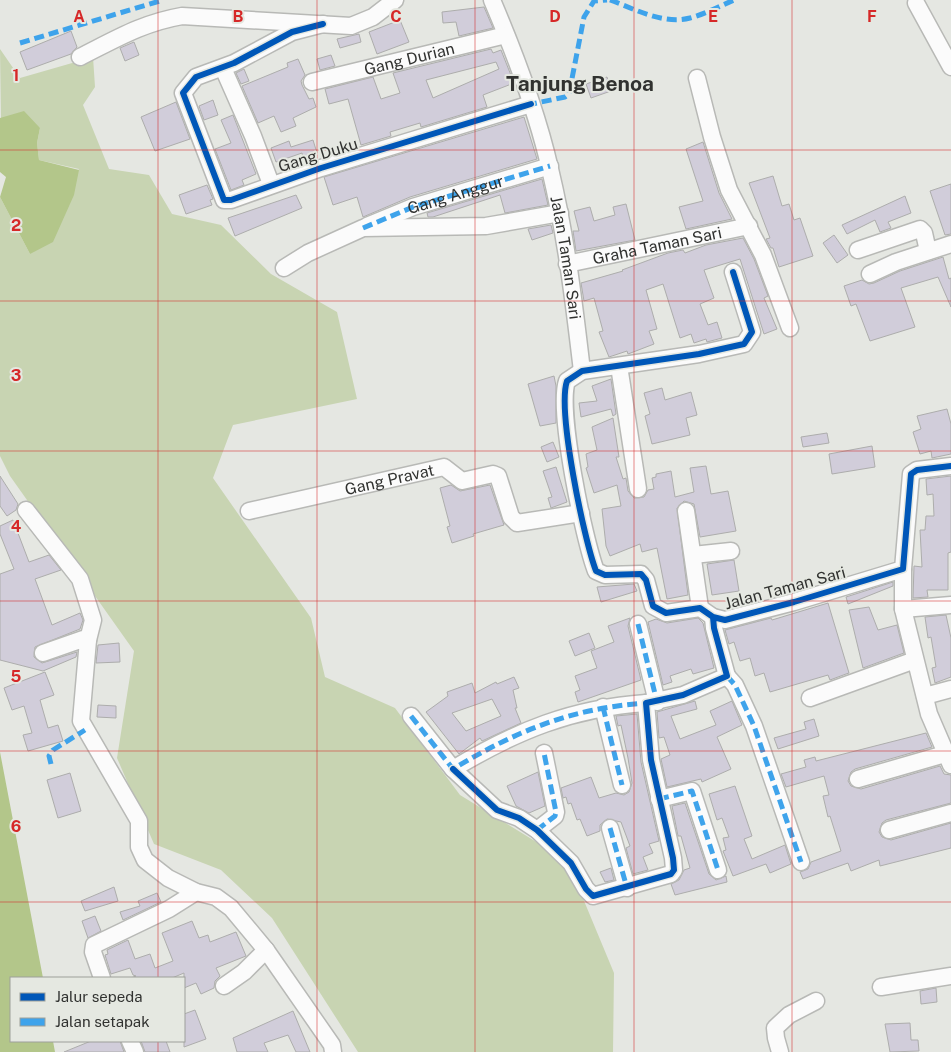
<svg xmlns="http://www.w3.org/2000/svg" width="951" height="1052" viewBox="0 0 951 1052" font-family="'Public Sans',sans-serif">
  <rect width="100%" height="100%" fill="#e5e7e2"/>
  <!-- green -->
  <path fill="#c8d4b2" d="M0,49L20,78L93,57L95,87L83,105L109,169L149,175L172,214L221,225L271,274L337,312L357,399L233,425L213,478L311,618L325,677L395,708L460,795L551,851L577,884L614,973L613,1052H358L272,918L221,870L154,844L117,758L134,651L10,476L0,456V197L30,254L79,169L39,160L37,143L40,128L1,119Z"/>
  <!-- water -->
  <path fill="#b3c68a" d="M24,111L40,128L37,143L39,160L79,170L74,195L53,242L30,254L0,197L6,177L0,172V118Z
    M0,752L43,978H11V1041H53L55,1052H0Z"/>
  <!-- building -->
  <path fill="#d1cdda" stroke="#adadac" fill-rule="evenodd" d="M484,7L493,28L459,36L456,22L443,23L442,12Z
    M400,20L409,42L377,54L369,32Z
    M71,31L77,47L71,54L27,70L20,52Z
    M359,34L361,42L340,48L337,39Z
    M134,42L139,55L125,61L120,48Z
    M491,49L493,53L501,50L514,83L483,95L487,107L421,127L420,123L390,132L391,136L361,145L348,99L329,104L325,89L373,77L381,99L400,93L393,73ZM496,62L499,69L433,98L426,80Z
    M331,55L335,66L320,70L317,59Z
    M298,59L305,75L301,81L302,85L309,99L313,98L316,107L293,118L296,126L281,132L274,116L258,123L242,86L288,67L287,63Z
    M244,69L249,81L241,84L236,73Z
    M607,77L611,91L591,98L586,84Z
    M213,100L218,115L204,120L199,106Z
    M176,102L190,139L155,151L141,117Z
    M233,115L256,174L242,180L244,185L231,190L215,149L231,143L221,120Z
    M524,117L537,159L410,197L363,217L357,197L333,205L324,177Z
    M313,140L317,153L303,158L302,153L276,162L271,148L289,141L291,147Z
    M703,142L719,193L732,219L686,229L679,207L703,201L686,149Z
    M773,176L782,206L789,204L794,220L800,218L813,256L779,267L773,248H771L766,239L770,238L749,183Z
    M542,179L548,205L505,213L500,195L433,217H428L427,213Z
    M951,184V234L945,235L930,191Z
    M207,185L213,199L210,200L212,205L186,214L179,195Z
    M296,195L302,208L235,236L228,218Z
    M905,196L911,213L888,222L891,228L880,232L875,220L847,234L842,225Z
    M626,204L635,240L576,251L573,231H579L574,211L590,207L594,221L615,215L613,207Z
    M551,225L553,233L532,240L528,229Z
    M834,235L848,255L837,263L823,243Z
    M743,238L754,259L768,296L764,298L777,329L764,334L740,259L704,270L714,298L700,304L708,325L717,322L722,338L707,342L706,339L694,343L691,334L680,338L663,284L646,290L657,329L649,331L654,344L628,354L627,351L609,357L599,332L603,331L594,298L584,301L581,283L623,271L622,270L668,253L683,250L685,253L706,245Z
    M943,257L949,279L951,278V307L938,277L901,288L915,327L870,341L856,304L851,306L844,286L862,280L869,284L874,283L900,271Z
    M554,376L556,386V423L540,426L528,384Z
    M611,379L616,414L613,416L611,409L581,417L579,403L597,401L592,386Z
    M662,388L665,400L691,392L697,415L686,418L690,435L652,444L645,416L650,414L644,393Z
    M947,409L951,424V454L932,458L931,451L920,454L913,432L921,429L917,416Z
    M613,418L619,457H616L623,479L626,478L628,491L634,498L644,497L648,490L654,489L652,478L656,477V474L671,471L675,497L694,492L690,468L706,466L711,494L728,491L736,531L700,537L694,504L684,501L677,508L688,595L667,599L657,548L642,552L640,544L610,556L606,546L602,509L621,506L617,485L594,493L586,468L588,467L586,454L597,450L592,427Z
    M827,433L829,443L803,447L801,437Z
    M553,442L559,457L547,462L541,447Z
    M872,446L875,467L832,474L829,454Z
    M556,467L567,502L551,508L548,498L552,497L543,471Z
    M0,476L18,504L16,510L7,516L0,506Z
    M951,476V552L948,553V590H927L928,597L913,598L914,566L922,567L920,530H925L926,516H934L933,494L927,495L926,479Z
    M451,485L460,491L490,485L504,525L473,534L474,536L452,543L447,527L450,526L440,488Z
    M13,520L29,562L49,555L61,570L35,579L52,625L80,613L83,620L80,629L35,647L34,657L42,663L77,652L76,657L43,671L0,660V574L14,569L0,534V526Z
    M734,560L739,591L712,595L707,564Z
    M893,582V586L848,604L846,597Z
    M634,584L637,591L601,602L597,587Z
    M828,603L849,673L846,674L830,680L828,675L770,692L764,673L755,676L750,658L740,661L734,642L729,644L725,630L771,618L772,620Z
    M869,607L878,630L897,625L904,653L863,668L849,610Z
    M946,615L951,638V677L935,683L932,668L936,667L931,637L928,638L925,617Z
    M630,618L628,626L641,680L578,702L575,692L580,690L575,676L597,668L591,651L614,642L608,626Z
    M698,618L703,623L714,668L693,674L691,669L670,676L672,682L663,685L648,622L656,619L667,623Z
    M589,633L595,648L575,656L569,641Z
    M119,643L120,662L96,663L98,645Z
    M45,672L54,695L40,700L48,728L58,725L63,741L28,751L23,735L32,733L24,706L12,710L4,688Z
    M514,677L519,688L513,690L517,708H515L521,723L482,741L480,738L459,754L426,712L448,696L447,692L472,683L475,693L496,682L497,684ZM492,699L501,716L466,731L452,713Z
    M695,701L697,709L671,716L680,739L716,725L710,711L732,701L742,725L717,737L731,769L702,782L701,779L667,787L661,759L670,755L664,737L659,738L657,712Z
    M98,705L116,706V718L97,717Z
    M637,714L641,762L659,841L649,844L653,853L643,857L648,870L633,874L626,848L630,846L621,822L607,819L600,825V831L587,836L580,819L577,820L571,803L568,804L566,797L563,798L561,788L591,777L599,798L616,793L624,795L629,792L632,783L628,758L621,725L618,726L616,716Z
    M814,719L819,736L778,749L774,738L806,729L804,722Z
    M926,733L932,747L855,769L851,772L848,781L851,786L861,789L940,766L944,774L951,775V803L886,820L882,823L879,832L882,837L891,840L951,823V848L880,866L879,860L851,871L848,863L803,879L800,872L808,869L811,862L841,851L830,816L828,817L823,796L829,795L824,776L786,787L781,774L806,767L804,760L815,757L816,761Z
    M538,772L545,806L529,813L516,806L507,786Z
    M70,773L81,811L58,818L47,780Z
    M735,786L752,836L744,839L752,859L785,845L791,864L770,873L766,864L733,876L723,851L726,850L723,838L729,837L722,818L717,820L709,794Z
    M685,803L709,874L716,880L726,876L727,882L675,895L671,884L679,880L684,870L690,868L681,836H678L672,806Z
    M611,868L614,880L605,882L600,872Z
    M114,887L118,901L85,911L81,901Z
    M157,893L161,902L123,920L120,912L140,906L138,901Z
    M95,916L101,931L88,938L82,921Z
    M192,921L199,938L208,935L210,942L236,932L246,956L216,968L220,976L215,981L214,988L201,994L196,983L184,988V973L172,978H131L136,976L133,975L130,968L111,974L105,955L108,954L107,950L128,940L135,959L150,954L155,968L173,961L162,933Z
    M936,988L937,1002L921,1004L920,991Z
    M195,1010L206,1039L184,1047V1014Z
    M293,1011L310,1052H296L288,1035L264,1043L268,1052H237L233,1038Z
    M910,1023L911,1040H918L919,1051L890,1052L885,1024Z
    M91,1041H120L124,1052H64Z
    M141,1041H166L170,1052H145Z"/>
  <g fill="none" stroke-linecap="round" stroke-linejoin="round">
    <defs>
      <g id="minor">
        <path id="s1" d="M492,0C515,54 537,112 550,169C566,235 574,303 582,371"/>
        <path d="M916,3L951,67"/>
        <path d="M323,24L292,32L234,63L196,77L183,93L224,200H231L321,168L531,104"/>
        <path d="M80,57C116,39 142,23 182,16L351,26L373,17L395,0"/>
        <path d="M223,68L253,136L271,184"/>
        <path d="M697,78L712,137L729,190L763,255L790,328"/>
        <path id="s2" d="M312,82L506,35"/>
        <path id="s3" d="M367,226L413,207L550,166"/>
        <path d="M858,250L920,229L924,233L928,251"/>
        <path id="s4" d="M567,264L749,226"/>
        <path d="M284,268L308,253L363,228L486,226L560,213"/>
        <path d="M733,272L752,332L744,344L699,354L582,371L567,381C557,410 584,540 596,571L605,575L641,574L646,580L653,606L666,613L700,608L713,617L725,620L794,602L903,569L911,474L917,470L951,466"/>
        <path d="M870,274L896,262L951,244"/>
        <path d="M619,366L638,489"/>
        <path d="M26,510L80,579L93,620L88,640"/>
        <path id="s5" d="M249,511L444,467L462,481L493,474L498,476L511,517L517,523L581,513"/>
        <path d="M686,511L700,608"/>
        <path d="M693,555L731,551"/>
        <path d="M903,569V609L929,714L951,765"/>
        <path d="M903,609L951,605"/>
        <path d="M638,624L657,702"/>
        <path d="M43,653L83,639L88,640L81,721L139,821V847L145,860L168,878L196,892L216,897L231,908L266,950L332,1045L333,1052"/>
        <path d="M727,676L735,685L754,726L801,862"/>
        <path d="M925,696L951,689"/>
        <path d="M810,698L915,660"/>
        <path d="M603,707L622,785"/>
        <path d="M411,716L453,769C516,731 572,708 646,703"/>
        <path d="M453,769L497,810L519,818L537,830L571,863L586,889L593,896L671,874L674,870L673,858L651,760L646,703L683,695L727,676L714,628L713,617"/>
        <path d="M858,779L945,754"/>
        <path d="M659,799L692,791L718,870"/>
        <path d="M610,828L627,888"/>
        <path d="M537,830L555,816L556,812L544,753"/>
        <path d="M889,830L951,813"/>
        <path d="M102,978L93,952L94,945L169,909L196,892"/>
        <path d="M224,986L244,972L266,950"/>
        <path d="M881,987L951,976"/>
        <path d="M130,1041L135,1052"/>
        <path d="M780,1052L776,1038L775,1028L789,1015L816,1001"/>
      </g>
    </defs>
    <!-- minor casing -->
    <use href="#minor" stroke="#b8b9b6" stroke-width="19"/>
    <!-- minor -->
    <use href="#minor" stroke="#fbfbfb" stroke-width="16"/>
    <!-- quiet -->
    <path stroke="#3ea3eb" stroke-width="5" stroke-dasharray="10 5" stroke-linecap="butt" d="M610,0C635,9 663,25 690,18C705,14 720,6 734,0
      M20,43L163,0
      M527,105L565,97L569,94L584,17L594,1L607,0
      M363,228L413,207L550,166
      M638,624L657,702
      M727,676L735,685L754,726L801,862
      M603,707L622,785
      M411,716L453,769C516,731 572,708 646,703
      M51,764L49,756L53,750L85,730
      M659,799L692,791L718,870
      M610,828L627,888
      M537,830L555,816L556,812L544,753"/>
    <defs>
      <path id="cycleway" d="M323,24L292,32L234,63L196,77L183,93L224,200H231L321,168L531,104
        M733,272L752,332L744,344L699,354L582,371L567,381C557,410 584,540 596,571L605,575L641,574L646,580L653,606L666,613L700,608L713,617L725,620L794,602L903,569L911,474L917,470L951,466
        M453,769L497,810L519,818L537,830L571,863L586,889L593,896L671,874L674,870L673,858L651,760L646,703L683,695L727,676L714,628L713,617"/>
    </defs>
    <!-- cycleway casing -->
    <use href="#cycleway" stroke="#e5e8e1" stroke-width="9"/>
    <!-- cycleway -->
    <use href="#cycleway" stroke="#0057b8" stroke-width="6"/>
  </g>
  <!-- grid -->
  <path fill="none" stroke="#d62828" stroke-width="1" stroke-opacity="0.55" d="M158,0V978M317,0V1052M475,0V1052M634,0V1052M792,0V1052M0,150H951M0,301H951M0,451H951M0,601H951M0,751H951M0,902H951M158,1041V1052"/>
  <g text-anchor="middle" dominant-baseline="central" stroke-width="4" stroke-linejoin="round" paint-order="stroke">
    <!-- street labels -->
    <g font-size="16" fill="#313230" stroke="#e5e8e1">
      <text stroke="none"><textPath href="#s2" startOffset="100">Gang Durian</textPath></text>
      <text transform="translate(318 155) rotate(-17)">Gang Duku</text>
      <text stroke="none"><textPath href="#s3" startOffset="94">Gang Anggur</textPath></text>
      <text stroke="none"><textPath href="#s4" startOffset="92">Graha Taman Sari</textPath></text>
      <text stroke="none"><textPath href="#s1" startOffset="269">Jalan Taman Sari</textPath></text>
      <text stroke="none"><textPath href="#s5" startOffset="144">Gang Pravat</textPath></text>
      <text transform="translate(785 588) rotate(-15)">Jalan Taman Sari</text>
    </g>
    <!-- district labels -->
    <g font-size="21" font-weight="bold" fill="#313230" stroke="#e5e8e1">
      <text x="580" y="83">Tanjung Benoa</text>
    </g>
  </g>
  <g font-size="16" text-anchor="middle" font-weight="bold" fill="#d62828" stroke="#e5e8e1" stroke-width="4" stroke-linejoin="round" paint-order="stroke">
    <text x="79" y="22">A</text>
    <text x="238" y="22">B</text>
    <text x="396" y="22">C</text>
    <text x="555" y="22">D</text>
    <text x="713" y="22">E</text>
    <text x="872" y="22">F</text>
    <text x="16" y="81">1</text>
    <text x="16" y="231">2</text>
    <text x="16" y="381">3</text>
    <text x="16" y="532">4</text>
    <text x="16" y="682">5</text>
    <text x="16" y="832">6</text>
  </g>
  <!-- legend -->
  <rect x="10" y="977" width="175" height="65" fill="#e5e8e1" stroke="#9d9f9a"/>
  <rect x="20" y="993" width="25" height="8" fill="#0057b8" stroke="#9d9f9a"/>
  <text x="55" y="1002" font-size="15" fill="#313230">Jalur sepeda</text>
  <rect x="20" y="1018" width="25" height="8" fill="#3ea3eb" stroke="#9d9f9a"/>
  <text x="55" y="1027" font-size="15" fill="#313230">Jalan setapak</text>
</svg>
